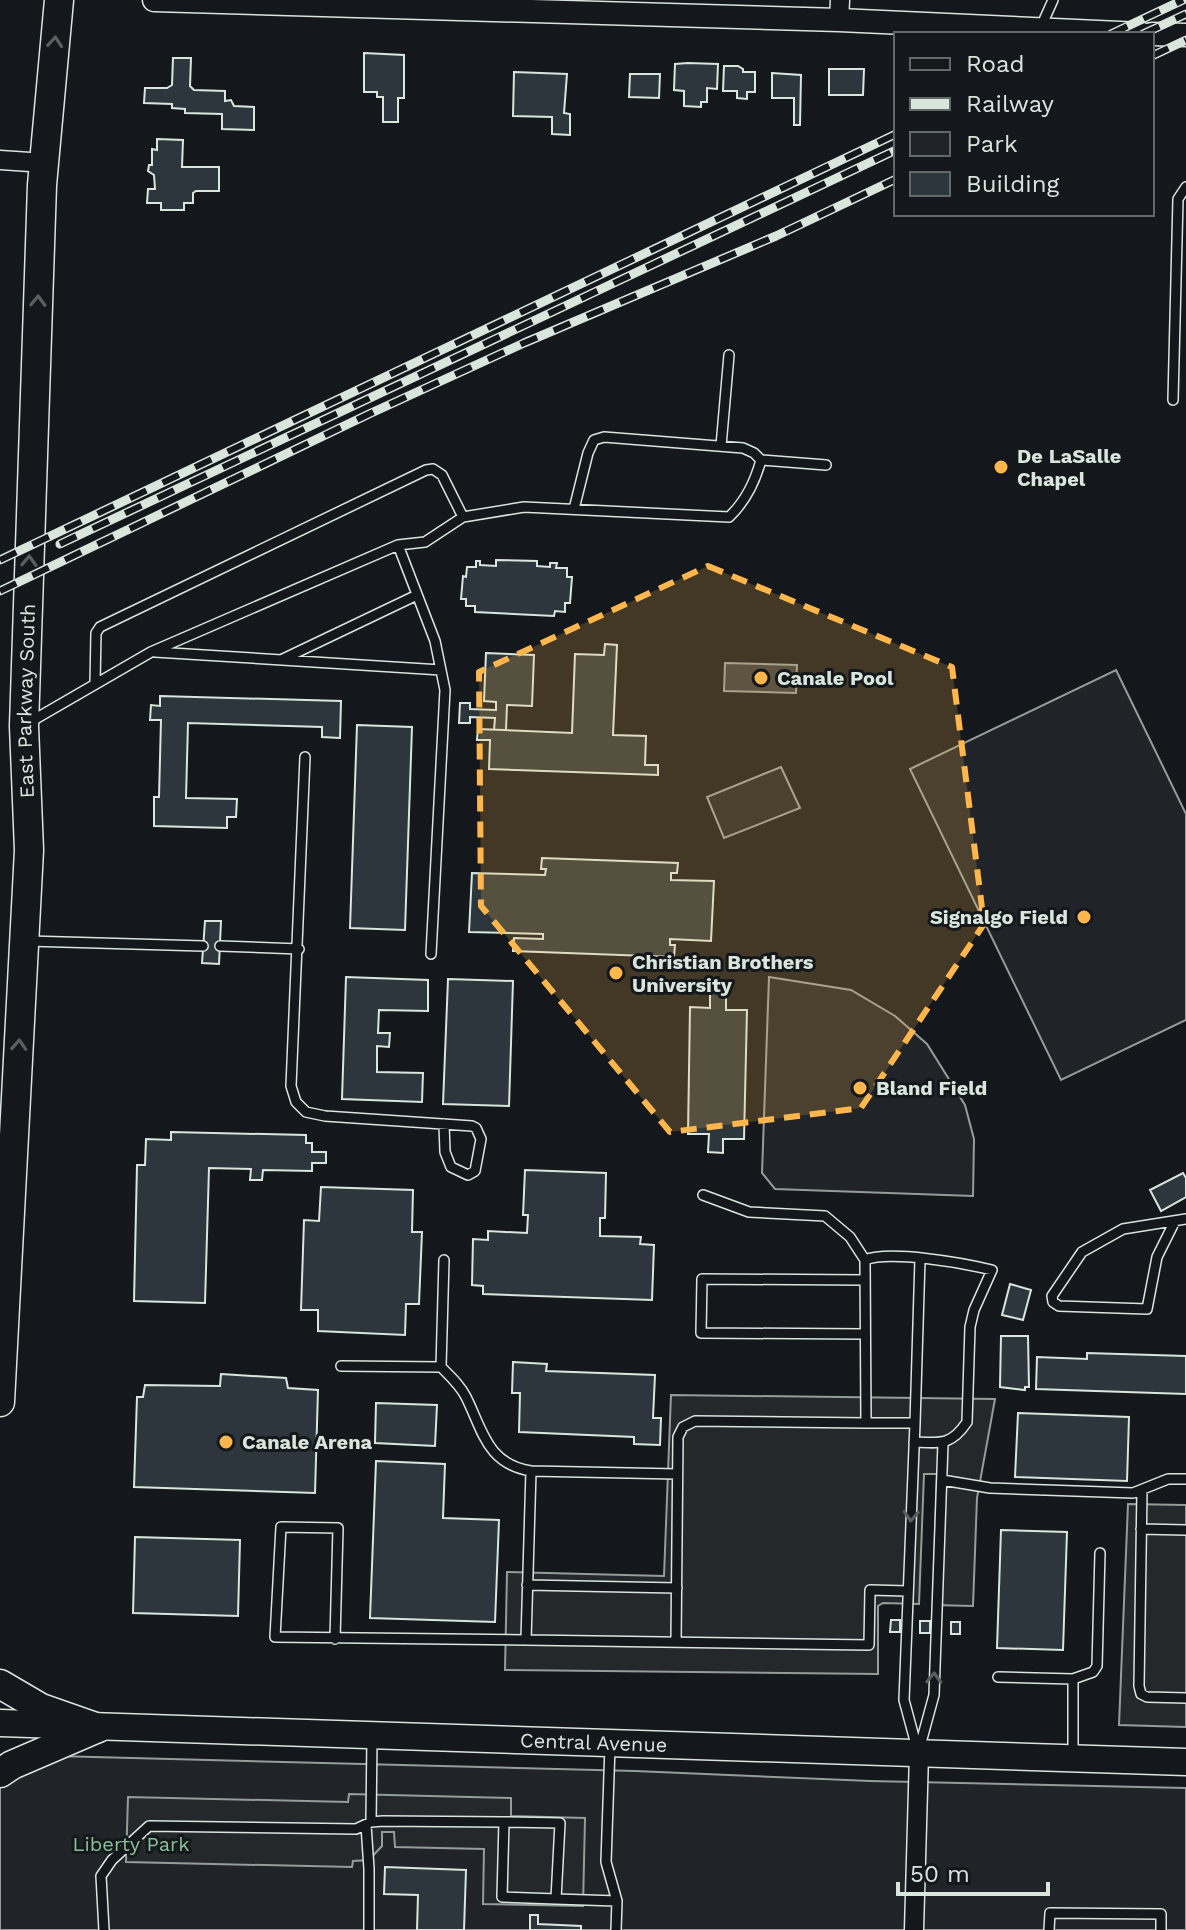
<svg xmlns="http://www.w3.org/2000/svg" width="1186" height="1930" viewBox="0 0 1186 1930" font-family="'Work Sans',sans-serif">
  <rect width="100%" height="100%" fill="#14181c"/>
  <!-- green -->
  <path fill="#202428" stroke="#939e99" stroke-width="2" d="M1116,670L1186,814V1020L1061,1080L910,769Z
    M781,767L800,808L724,838L707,797Z
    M769,977L851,990L895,1016L927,1044L965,1105L974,1139L973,1196L775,1189L762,1173Z
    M56,1756L635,1771L870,1781L1186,1788V1930H0V1782Z"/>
  <!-- parking -->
  <path fill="#24282b" stroke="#939e99" stroke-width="2" d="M671,1395L995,1399L977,1498L973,1606L933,1605L937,1474H924L919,1604L883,1603L878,1606V1674L505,1670L507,1572L664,1576Z
    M1128,1504L1186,1505V1727L1119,1725Z
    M349,1794L511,1798V1816L585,1818L583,1906L483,1904L484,1849L395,1847L394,1832H382V1846L369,1860L353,1861L352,1867L126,1862L128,1797L348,1802Z"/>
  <!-- water -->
  <path fill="#363b3e" stroke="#939e99" stroke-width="2" d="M725,663L797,665L796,693L724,691Z"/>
  <!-- building -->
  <path fill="#2c363c" stroke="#d8e6dc" stroke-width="2" d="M364,53L404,55V98H398V122H383V97H377V92H364Z
    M173,58H191L190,86L194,90L225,91V101L231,100L234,106L254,107V130L222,129V114L185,113V109L172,108V104L144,103L145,88H167L172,85Z
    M688,63L718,64L717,89L707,88V102H701V107L684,106V91L674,90L675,64Z
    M724,66H738L743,69V72H755V92H747V99L737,98V91H723Z
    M829,69H864L863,95H829Z
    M514,72L567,74L564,113L570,114V135L552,134V117L513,116Z
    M772,73L801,75L800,125H794V98H772Z
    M630,74H660L659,98L629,97Z
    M157,139L183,140L182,167H219V191H196L193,193V203H184V210H161V203H147L148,189H155L154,175L148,171L149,165H152V149L157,150Z
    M496,560L537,561V566L550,567V563H557L556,568H567V577H572L570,603H565V612L555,611L554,616L475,612V606H466V599H461L463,576L466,577L467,567H476V561H480V565L496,566Z
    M605,644L617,645L613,735L646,736L645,765H658V775L489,769L490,740H477L478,729L572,733L575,654L604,655Z
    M486,653L534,655L532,706L507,705L506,730H494L495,718L470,717V723H459L460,703H470V709L496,710V702L484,701Z
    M160,696L341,701L340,738L322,737V727L188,723L186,798L237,799L236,817H227V828L154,826V797H159L161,720H150L151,705L160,706Z
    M357,725L412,727L405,930L350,928Z
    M542,858L678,863L677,873H671V880L714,881L711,941L670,939V945H675L674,957L513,951L514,938L543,939V934L469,932L472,873L545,875L546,869H541Z
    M205,921H221L219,964L202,963Z
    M346,977L428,980V1011L379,1010L378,1033H390L389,1047L377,1046V1072L423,1073L422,1102L342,1099Z
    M448,979L513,981L509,1106L443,1104Z
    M710,992H726V1010H747L744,1139H723V1153L708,1152L709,1134H688L690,1007L710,1008Z
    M171,1132L306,1135V1143H312V1152H326V1163H312V1171L263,1170L262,1180H250L251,1169L209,1168L205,1303L134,1301L137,1165H145L146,1139L171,1140Z
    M525,1170L606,1173L605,1218H600V1236L641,1237L640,1244L654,1245L652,1300L483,1294V1286L472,1285L473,1239L488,1240V1231L527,1233L528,1215H523Z
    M1183,1173L1186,1178V1197L1161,1211L1150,1190Z
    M321,1187L413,1190L412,1232H422L419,1304H406L405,1335L318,1331V1310H301L304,1220L319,1221Z
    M1010,1284L1031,1290L1023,1320L1002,1315Z
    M1001,1336H1028L1029,1387H1025V1390L1000,1387Z
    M1087,1353L1186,1356V1394L1036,1389L1037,1357L1087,1359Z
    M513,1362L547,1364L546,1371L655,1375L653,1418H661L660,1445L634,1444V1437L519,1432L520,1393H512Z
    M221,1374L286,1378L288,1388L318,1390L315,1493L134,1487L137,1397H143L145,1385L220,1386Z
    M376,1403L437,1405L435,1446L375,1443Z
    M1018,1413L1129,1417L1127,1481L1015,1477Z
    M376,1461L445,1464L443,1518L499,1520L495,1622L370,1618Z
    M1001,1530L1067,1532L1063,1650L997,1648Z
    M135,1537L240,1540L238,1616L133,1613Z
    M891,1620H900V1632H890Z
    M920,1621H930V1633H920Z
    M951,1622H960V1634H951Z
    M385,1867L466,1870L464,1930H417L418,1895L384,1894Z
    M530,1915H538V1924L581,1926V1930H530Z"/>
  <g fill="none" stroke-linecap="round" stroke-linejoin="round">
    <defs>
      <path id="service" d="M1040,29L1053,0
        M1173,400L1178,199L1186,187
        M721,446L729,355
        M574,509L588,453L594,440L604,437L743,448L754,453L761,460
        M398,545L435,641L445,690L431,954
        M155,652L441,670
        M283,659L417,595
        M95,684L96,633L100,627L426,470L433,469L442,475L463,517
        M30,722L151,652L398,545L425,542L463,517L524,507L729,517C745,502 755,482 761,460L826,465
        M305,757L291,1086L296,1102L306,1112L325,1116L472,1126L476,1128L481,1139L475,1171L468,1175L451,1167L445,1152L444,1124
        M28,941L203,946
        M220,946L299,949
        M703,1195L749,1212L825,1216L850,1237L865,1260L866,1423H915L904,1700L918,1752
        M1175,1221L1157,1257L1147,1309L1059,1306L1053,1302L1052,1296L1082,1252L1123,1229L1186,1219
        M865,1260C890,1250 963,1263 992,1270L974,1310L970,1327L967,1422C951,1446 940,1443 914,1442
        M865,1280L702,1279L701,1333L865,1334
        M341,1366L441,1367C451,1377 460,1385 466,1397C483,1431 487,1464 531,1471L677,1474
        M441,1367L444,1260
        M915,1423L920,1259
        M942,1480L990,1488L1133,1493L1168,1479H1186
        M1142,1490L1139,1686L1141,1694L1147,1697L1186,1698
        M1141,1529L1186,1530
        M527,1585L677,1588
        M335,1639L338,1528L281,1527L275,1637L526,1640L531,1471
        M526,1640L869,1645L870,1590L908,1591
        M676,1642L678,1437L683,1427L695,1421L866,1423
        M998,1677L1073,1679
        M610,1746L606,1862L617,1901
        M919,1750L934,1695L943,1443
        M1073,1755V1679L1093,1672L1097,1666L1100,1553
        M371,1822L372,1738
        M366,1825L369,1869V1930
        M556,1899L617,1901L616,1930
        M104,1930L101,1876L112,1860L149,1826L356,1829L371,1822L383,1821L504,1822L502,1897L556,1899L560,1823L504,1822
        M1049,1930L1050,1913L1161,1914V1930"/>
      <path id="minor" d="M839,20L840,0
        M0,160L45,163
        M914,1930L919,1754"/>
      <path id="tertiary" d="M154,0L839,20L1142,34
        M1152,34L1186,35"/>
      <g id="secondary">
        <path id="s1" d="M0,1723L1186,1762"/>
      </g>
      <g id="primary">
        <path id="s2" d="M0,1402L29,850L24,726L42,185L59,0"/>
        <path d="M0,1684L41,1708L98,1728"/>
        <path d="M0,1773L12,1765L98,1728"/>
      </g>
    </defs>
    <!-- service casing -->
    <use href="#service" stroke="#d8e6dc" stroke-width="12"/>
    <!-- minor casing -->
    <use href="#minor" stroke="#d8e6dc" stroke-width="21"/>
    <!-- tertiary casing -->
    <use href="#tertiary" stroke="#d8e6dc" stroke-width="25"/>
    <!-- secondary casing -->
    <use href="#secondary" stroke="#d8e6dc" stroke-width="29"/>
    <!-- primary casing -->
    <use href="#primary" stroke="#d8e6dc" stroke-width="31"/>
    <!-- service -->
    <use href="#service" stroke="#14181c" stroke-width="9"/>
    <!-- minor -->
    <use href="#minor" stroke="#14181c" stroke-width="18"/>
    <!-- tertiary -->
    <use href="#tertiary" stroke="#14181c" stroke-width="22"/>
    <!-- secondary -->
    <use href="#secondary" stroke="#14181c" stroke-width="26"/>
    <!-- primary -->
    <use href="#primary" stroke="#14181c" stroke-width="28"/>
    <defs>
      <path id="rail" d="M1111,34L1183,0
        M1143,34L1186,14
        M1152,56L1186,40
        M60,544L896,150
        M0,560L896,134
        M0,591L369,414L524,343L776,236L896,179"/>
    </defs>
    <!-- rail casing -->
    <use href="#rail" stroke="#d8e6dc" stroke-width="9"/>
    <!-- rail -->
    <use href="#rail" stroke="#14181c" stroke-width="6" stroke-dasharray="18" stroke-linecap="butt"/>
  </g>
  <!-- one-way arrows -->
  <defs><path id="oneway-chevron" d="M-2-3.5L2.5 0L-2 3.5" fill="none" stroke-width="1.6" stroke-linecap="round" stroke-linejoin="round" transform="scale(2)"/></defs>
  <g stroke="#59605f">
    <use href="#oneway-chevron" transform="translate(55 42) rotate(-85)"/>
    <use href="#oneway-chevron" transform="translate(38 301) rotate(-88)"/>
    <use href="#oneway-chevron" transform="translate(29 561) rotate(-88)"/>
    <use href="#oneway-chevron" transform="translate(19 1045) rotate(-87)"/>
    <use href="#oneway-chevron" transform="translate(911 1516) rotate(93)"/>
    <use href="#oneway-chevron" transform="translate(934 1678) rotate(-88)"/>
  </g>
  <!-- marked area -->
  <path fill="#ffb74d" fill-opacity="0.2" stroke="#ffb74d" stroke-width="6" stroke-dasharray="16 10" stroke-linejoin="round" d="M708,566L952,667L984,924L861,1108L670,1132L481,906L479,672Z"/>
  <!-- markers -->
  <g fill="#ffb74d" stroke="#14181c" stroke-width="3">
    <circle cx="1001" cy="467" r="8"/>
    <circle cx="761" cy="678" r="8"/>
    <circle cx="1084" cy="917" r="8"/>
    <circle cx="616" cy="973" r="8"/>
    <circle cx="860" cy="1088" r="8"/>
    <circle cx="226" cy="1442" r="8"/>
  </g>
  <g text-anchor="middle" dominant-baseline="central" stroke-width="6" stroke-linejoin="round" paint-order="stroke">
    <!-- poi labels -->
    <g font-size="20" font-weight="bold" fill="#d8e6dc" stroke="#14181c" text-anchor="start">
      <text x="1017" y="456">De LaSalle<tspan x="1017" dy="23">Chapel</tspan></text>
      <text x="777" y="678">Canale Pool</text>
      <text x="1068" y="917" text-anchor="end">Signalgo Field</text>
      <text x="632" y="962">Christian Brothers<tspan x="632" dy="23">University</tspan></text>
      <text x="876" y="1088">Bland Field</text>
      <text x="242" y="1442">Canale Arena</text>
    </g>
    <!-- street labels -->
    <g font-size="20" fill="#d8e6dc" stroke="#14181c">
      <text stroke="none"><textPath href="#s2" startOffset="702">East Parkway South</textPath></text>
      <text stroke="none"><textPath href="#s1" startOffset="594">Central Avenue</textPath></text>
    </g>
    <!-- park labels -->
    <g font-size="20" fill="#8ac095" stroke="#14181c">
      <text x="131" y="1844">Liberty Park</text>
    </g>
  </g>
  <!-- legend -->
  <rect x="894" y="32" width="260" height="184" fill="#14181c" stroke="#626a69" stroke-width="2"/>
  <rect x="910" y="58" width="40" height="12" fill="#14181c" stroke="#626a69" stroke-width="2"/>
  <text x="966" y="72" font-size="24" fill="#d8e6dc">Road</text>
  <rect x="910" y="98" width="40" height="12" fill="#d8e6dc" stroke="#626a69" stroke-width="2"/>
  <text x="966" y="112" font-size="24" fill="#d8e6dc">Railway</text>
  <rect x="910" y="132" width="40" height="24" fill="#202428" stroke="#626a69" stroke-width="2"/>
  <text x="966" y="152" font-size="24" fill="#d8e6dc">Park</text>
  <rect x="910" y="172" width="40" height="24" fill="#2c363c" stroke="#626a69" stroke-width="2"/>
  <text x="966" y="192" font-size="24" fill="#d8e6dc">Building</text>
  <!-- scale -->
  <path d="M898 1882v12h150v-12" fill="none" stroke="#d8e6dc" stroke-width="4"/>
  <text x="910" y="1882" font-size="24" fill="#d8e6dc" stroke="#14181c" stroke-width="6" paint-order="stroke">50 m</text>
</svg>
